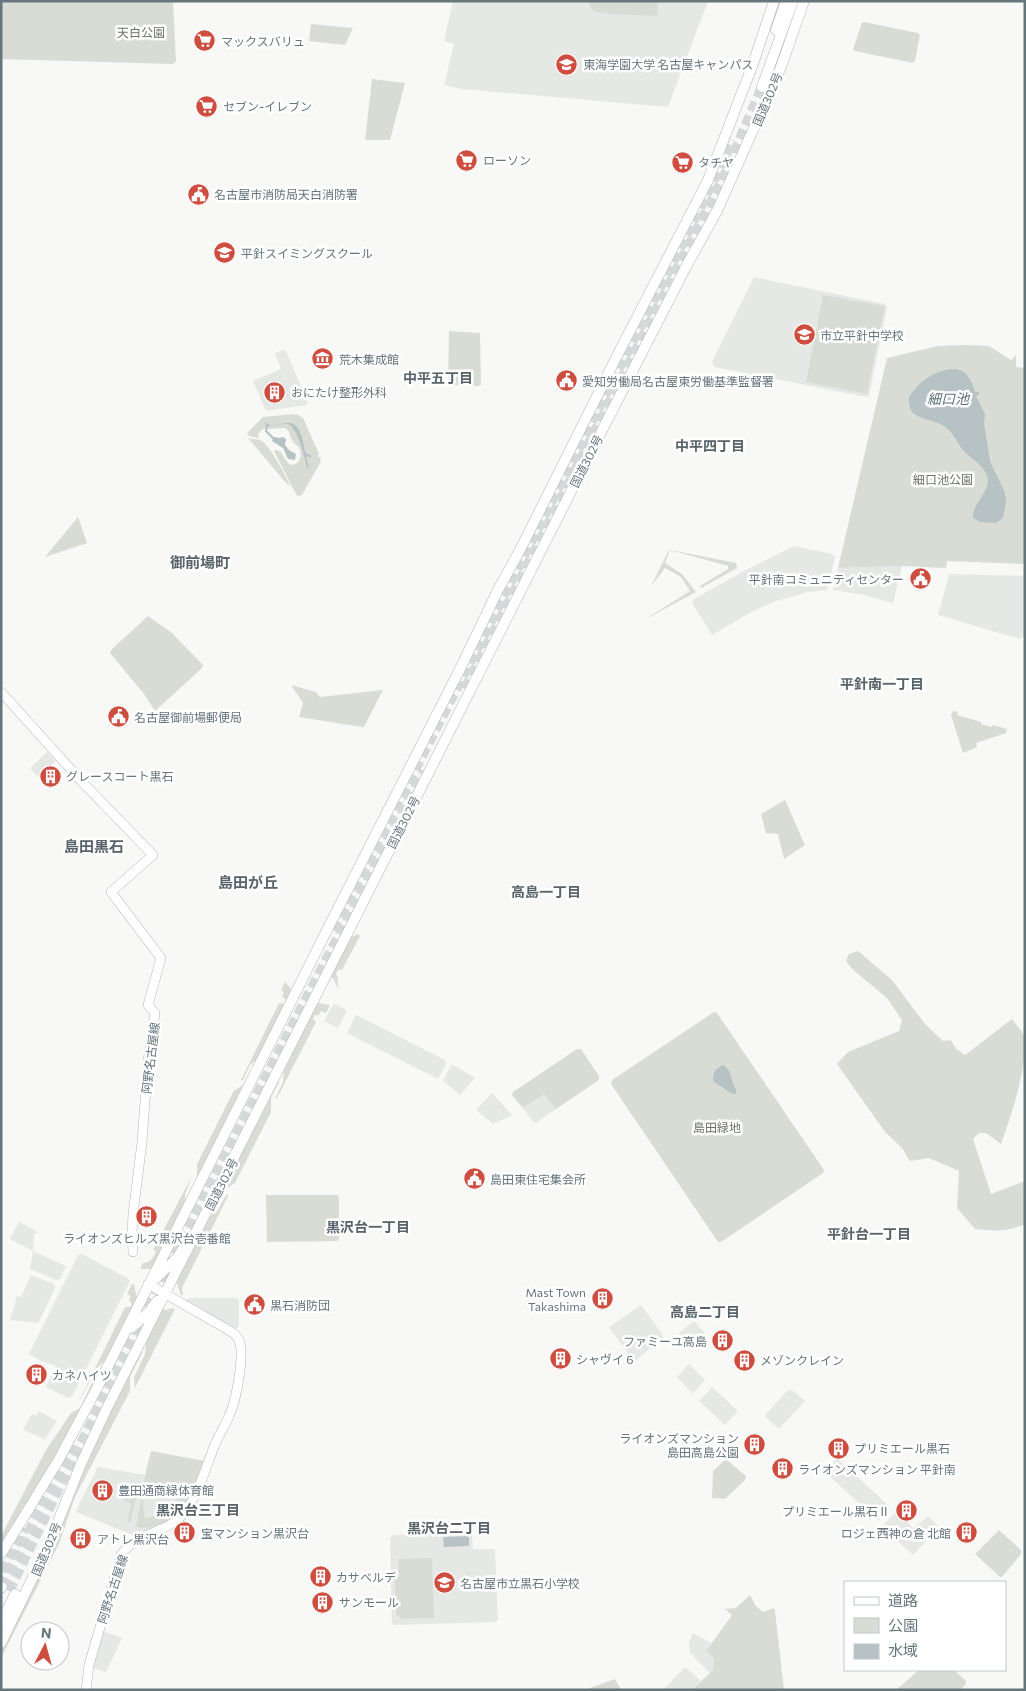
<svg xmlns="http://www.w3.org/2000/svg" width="1026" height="1691" viewBox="0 0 1026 1691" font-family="Commissioner,'Noto Sans JP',sans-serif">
  <rect width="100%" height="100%" fill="#f8f8f6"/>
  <!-- built -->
  <path fill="#e6e8e6" d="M453,1H708L668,107L462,89L444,85L454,44L444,41Z
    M754,277L885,304L887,307L869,396L866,397L714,367L712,362Z
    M283,350L286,351L308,403L306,405L266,411L253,381L281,369L275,353Z
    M794,546L832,554L835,557L827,590L808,592L776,601L755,610L712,635L692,603L694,599L742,572Z
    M902,566L893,603L864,595L833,590L838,568Z
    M951,574L1025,576V635L1020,639L938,615L949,575Z
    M47,752L56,761L38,777L30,768Z
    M335,1004L347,1010L338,1028L324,1021L332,1006Z
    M356,1015L445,1060L446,1064L438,1079L347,1033Z
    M451,1065H454L475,1078L460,1095L443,1081Z
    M492,1093L512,1115L493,1124L476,1110Z
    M545,1093L556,1109L536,1123L533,1122L523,1108Z
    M19,1222L38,1232L34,1235L33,1251L66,1266L60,1279L56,1280L30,1269L33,1251L10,1239Z
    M82,1254L129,1279L130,1281L73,1395L68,1398L46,1387L56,1366L41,1361L29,1354L78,1255Z
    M31,1275L54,1284L55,1288L39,1322L36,1323L10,1320L17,1296L21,1297Z
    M188,1298H236L239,1300V1326L235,1330L185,1302Z
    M247,1298H260V1310H245V1300Z
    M641,1305L663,1335L662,1338L636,1360H633L609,1327Z
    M694,1321L705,1333L691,1346L679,1333Z
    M689,1364L705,1380L693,1394L677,1377Z
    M712,1387L738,1411L725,1425L699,1401Z
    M788,1390H792L805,1401L779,1429L766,1417V1414Z
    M39,1411L57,1421L45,1439L23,1430L32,1414L36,1416Z
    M151,1451L204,1461L175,1517L135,1536L76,1512L80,1502L98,1467L145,1475Z
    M837,1458L890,1507L879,1520L876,1519L825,1472Z
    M896,1512L913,1528L928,1516L939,1527L913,1555L884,1528V1524Z
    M470,1533L472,1535L473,1549H494L495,1551L498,1620L495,1622L395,1625L392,1623L390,1538L393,1535Z
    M103,1631L122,1638L106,1672L94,1668L93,1666Z
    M693,1633L711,1643L706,1651L714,1659L713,1670L710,1673L694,1657V1655L690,1653L689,1642Z
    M685,1667L701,1681L692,1690H663Z"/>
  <!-- green -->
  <path fill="#d9dcd5" d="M1,1H173L176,62L173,64L1,59Z
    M590,1H658L657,16L607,14V13L594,12L590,7Z
    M864,22L918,33L920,35L915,61L913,63L855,51L853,49L862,23Z
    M311,24L353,28L345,45L309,41Z
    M372,79L405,83L390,140H365Z
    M823,295L885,306L867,394L806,382Z
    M449,331L480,333L481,385L477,386L451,385L448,383Z
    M967,345L989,346L1011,360L1016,355V367L1025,368V564L947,561L946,568L902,566L838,568L887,358L938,346Z
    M294,414L298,415L303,418L319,454L318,455V457H321L320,463L302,495L297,496L274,451L276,450L281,452L285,459L290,465C300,465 303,456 299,447C297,445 294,444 293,442C289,436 291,432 285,428L268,429L264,428L258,434L259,438L249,436L247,433L263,417Z
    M248,438C251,439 256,439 260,440C270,444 285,476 291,486L286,483Z
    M78,517L87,543L45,557Z
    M669,550H671L736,563L737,568L701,588L700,586L728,569V566L670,550L665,563L682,574L696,592L644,620L690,591L681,577L665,568L651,586Z
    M148,616L172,633L203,665L202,668L155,711L144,694L110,653L112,649Z
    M291,685L316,692L320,697L383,690L364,727H362L299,717L303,703Z
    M953,711L958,712L957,715L981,722V724L992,727L993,725L1007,729L1006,733L976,743L977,747L963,753L951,715Z
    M785,800L805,845L784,859L778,834L766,833L761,814Z
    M358,934L360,936L342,970H338L336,974L338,977L337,981L339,987L338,988L333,978L331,977L351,937Z
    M858,951L892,980L925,1024L943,1041L951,1040L956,1049L965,1055L1012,1019C1016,1025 1024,1032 1025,1039C1026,1072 1012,1113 1001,1144L986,1133H979L973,1139L991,1194L1025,1181V1224C1008,1232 994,1231 975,1229L957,1208L959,1171L929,1158L910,1161L902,1148L885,1132L837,1064L848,1052L899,1031L902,1020L887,998L852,969L846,961L849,954Z
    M285,982L293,991L260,1057L250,1065L243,1080H241L279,1003L284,1004L286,1000L282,996L284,992L281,990Z
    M318,1003L330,1005L326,1013L321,1011L319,1015H315L313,1019L316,1022L277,1098L275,1099L283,1082L284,1068Z
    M714,1012L717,1013L824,1170L823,1173L721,1242H718L611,1084L612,1080Z
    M577,1049H581L599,1076V1080L556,1109L544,1094L523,1108L512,1095L513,1092Z
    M252,1068L189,1194L197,1177V1164L233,1092L244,1084Z
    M277,1081L279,1082L271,1098V1112L235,1183L226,1189L215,1207Z
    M192,1176L185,1194V1203L152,1269H140L143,1263C151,1262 153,1259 156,1251L153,1250Z
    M228,1194V1196L182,1288L183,1295H181L176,1281L208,1218L218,1210L226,1195Z
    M266,1195H337L339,1197V1239L337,1241L267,1242Z
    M132,1284H134L136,1295L139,1297L108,1358L96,1369L80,1400L79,1401L125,1307H130L132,1304L129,1300L131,1296L127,1294Z
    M173,1308L175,1309L135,1388L134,1377L145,1354L146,1341L162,1309L165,1310Z
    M141,1351L142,1353L130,1377V1391L75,1497L59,1544L1,1658V1650L38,1577L88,1457Z
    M98,1371H100V1373L58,1452L1,1545V1536L46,1450L71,1413L80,1408Z
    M151,1451L204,1461C195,1487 185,1518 156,1526C150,1527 146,1529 140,1528L136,1526L142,1495L145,1519L169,1510L181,1496L148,1490L143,1485Z
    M726,1459L746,1476L745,1480L725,1499L712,1498L713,1471Z
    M121,1490L137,1494L130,1523L127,1522L131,1504L117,1497Z
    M999,1530L1021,1550V1554L1002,1577H1000L975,1554Z
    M432,1558L434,1618L402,1619L396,1614L395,1578L399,1577L398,1559Z
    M750,1595L756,1606L763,1612L774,1608L775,1611L784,1690H692L713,1670L714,1659L706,1651L732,1615L725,1609L736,1608Z
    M919,1670H954L966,1681V1684L960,1690H896Z
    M615,1679L621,1690H585Z"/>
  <!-- water -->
  <path fill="#b6c2c4" d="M950,369C966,368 971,378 975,392H979V394L976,396L985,414L984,424L990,461L1005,493L1006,503L1003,518L996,523L980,522L973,518C972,502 992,492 987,475C983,465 970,458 963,450C956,441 953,432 944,426C934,420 920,420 912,412C909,407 909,402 909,397C919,382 932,372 950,369Z
    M264,422C279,435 298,402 305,452L309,455L313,456L309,457L306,456L309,469L307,467C305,458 297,425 287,424C280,424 273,426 267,426Z
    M275,437L279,438L283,437L286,439L285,445L289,450L296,454L295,460L288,459L283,448L272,441L273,438Z
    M723,1065C733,1070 730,1081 736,1089V1094L731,1093L714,1082C711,1074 716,1068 723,1065Z
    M469,1536V1546L444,1547L443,1537Z"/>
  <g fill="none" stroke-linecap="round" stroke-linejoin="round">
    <!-- stream -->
    <path stroke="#b6c2c4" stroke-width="2" d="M267,425L266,431L273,438"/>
    <!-- highway-tunnel -->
    <path stroke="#d4d8d8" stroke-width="10" stroke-dasharray="10 5" stroke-linecap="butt" d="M465,689L727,170L762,87
      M333,930L483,637L695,218L733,140
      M1,1571L25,1528
      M2,1587L72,1444
      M9,1591C142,1315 283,1043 424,771"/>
    <defs>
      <path id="major" d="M1,692L85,785L153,855L111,892L161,958L148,1005L155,1013L148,1061L142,1142L133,1214L132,1234L133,1252
        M86,1690L89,1665L121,1555C137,1531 167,1534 184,1513C199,1494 205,1469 214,1447C218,1436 225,1426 229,1416C236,1402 245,1355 239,1340C237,1335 230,1331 225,1328L148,1284"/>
      <path id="highway" d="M776,30L786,1
        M762,87L793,1
        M154,1280L177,1258L183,1249
        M131,1328L149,1312L157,1301
        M1,1554L58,1461L97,1388L325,934L461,667L498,590L521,548L618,354L708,180L753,64L774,1
        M1,1588L2,1587
        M1,1623L15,1594
        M1,1643L49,1544L81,1464L106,1410L594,446L688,263L717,211L781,67L804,1"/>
    </defs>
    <!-- major casing -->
    <use href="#major" stroke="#b2b7b9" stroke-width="10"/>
    <!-- highway casing -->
    <use href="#highway" stroke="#b2b6b8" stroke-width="11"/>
    <!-- major -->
    <use href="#major" stroke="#fff" stroke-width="9"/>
    <!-- highway -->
    <use href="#highway" stroke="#fff" stroke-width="10"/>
  </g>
  <!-- icons -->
  <defs>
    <symbol id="supermarket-disc" viewBox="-11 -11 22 22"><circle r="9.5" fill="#cf4d3f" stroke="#fff"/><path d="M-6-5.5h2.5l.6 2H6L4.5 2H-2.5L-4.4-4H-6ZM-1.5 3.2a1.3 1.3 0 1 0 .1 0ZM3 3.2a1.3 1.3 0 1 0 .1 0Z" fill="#fff"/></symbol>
    <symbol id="university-disc" viewBox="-11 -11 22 22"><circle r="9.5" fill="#cf4d3f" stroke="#fff"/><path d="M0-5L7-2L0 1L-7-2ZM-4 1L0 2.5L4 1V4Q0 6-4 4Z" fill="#fff"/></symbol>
    <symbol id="civic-disc" viewBox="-11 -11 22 22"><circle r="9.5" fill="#cf4d3f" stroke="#fff"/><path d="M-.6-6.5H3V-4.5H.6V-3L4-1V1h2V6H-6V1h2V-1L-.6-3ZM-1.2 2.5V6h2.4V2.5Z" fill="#fff"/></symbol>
    <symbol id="school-disc" viewBox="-11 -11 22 22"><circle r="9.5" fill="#cf4d3f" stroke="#fff"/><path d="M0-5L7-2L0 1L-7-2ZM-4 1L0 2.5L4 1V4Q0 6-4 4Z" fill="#fff"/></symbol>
    <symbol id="museum-disc" viewBox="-11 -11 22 22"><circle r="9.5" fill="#cf4d3f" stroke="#fff"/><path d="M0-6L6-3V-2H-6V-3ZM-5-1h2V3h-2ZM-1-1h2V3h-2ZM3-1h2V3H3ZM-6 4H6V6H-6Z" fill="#fff"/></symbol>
    <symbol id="building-disc" viewBox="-11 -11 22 22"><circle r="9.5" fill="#cf4d3f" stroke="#fff"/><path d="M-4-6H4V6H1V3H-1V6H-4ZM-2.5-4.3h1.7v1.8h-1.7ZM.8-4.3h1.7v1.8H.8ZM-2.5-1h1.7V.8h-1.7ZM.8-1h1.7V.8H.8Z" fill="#fff"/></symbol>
  </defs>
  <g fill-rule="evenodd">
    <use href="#supermarket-disc" x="192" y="28" width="25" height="25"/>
    <use href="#university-disc" x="554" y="52" width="25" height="25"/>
    <use href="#supermarket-disc" x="194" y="94" width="25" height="25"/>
    <use href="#supermarket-disc" x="454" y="148" width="25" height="25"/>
    <use href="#supermarket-disc" x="670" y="150" width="25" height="25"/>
    <use href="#civic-disc" x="186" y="182" width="25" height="25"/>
    <use href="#school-disc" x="212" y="240" width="25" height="25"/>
    <use href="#school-disc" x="792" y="322" width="25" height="25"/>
    <use href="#museum-disc" x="310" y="346" width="25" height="25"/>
    <use href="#civic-disc" x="554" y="368" width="25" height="25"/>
    <use href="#building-disc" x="262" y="380" width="25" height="25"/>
    <use href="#civic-disc" x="908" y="566" width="25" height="25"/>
    <use href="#civic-disc" x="106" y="704" width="25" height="25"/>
    <use href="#building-disc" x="38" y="764" width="25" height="25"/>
    <use href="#civic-disc" x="462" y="1166" width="25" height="25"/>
    <use href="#building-disc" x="134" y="1204" width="25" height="25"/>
    <use href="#building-disc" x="590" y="1286" width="25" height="25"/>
    <use href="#civic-disc" x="242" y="1292" width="25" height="25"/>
    <use href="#building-disc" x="710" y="1328" width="25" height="25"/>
    <use href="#building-disc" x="548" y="1346" width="25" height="25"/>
    <use href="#building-disc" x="732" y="1348" width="25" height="25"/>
    <use href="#building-disc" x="24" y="1362" width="25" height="25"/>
    <use href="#building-disc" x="742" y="1432" width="25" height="25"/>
    <use href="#building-disc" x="826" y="1436" width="25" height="25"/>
    <use href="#building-disc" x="770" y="1456" width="25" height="25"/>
    <use href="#building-disc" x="90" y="1478" width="25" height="25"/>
    <use href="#building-disc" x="894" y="1498" width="25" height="25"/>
    <use href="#building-disc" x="172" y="1520" width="25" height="25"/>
    <use href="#building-disc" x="954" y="1520" width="25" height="25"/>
    <use href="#building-disc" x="68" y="1526" width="25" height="25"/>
    <use href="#building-disc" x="308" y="1564" width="25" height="25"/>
    <use href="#school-disc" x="432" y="1570" width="25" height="25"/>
    <use href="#building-disc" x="310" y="1590" width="25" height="25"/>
  </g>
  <g text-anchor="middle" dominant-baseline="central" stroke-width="5" stroke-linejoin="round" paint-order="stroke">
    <!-- park labels -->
    <g font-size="12" fill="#6a7665" stroke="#fff">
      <text x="141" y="32">天白公園</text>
      <text x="943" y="479">細口池公園</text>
      <text x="717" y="1127">島田緑地</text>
    </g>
    <!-- poi labels -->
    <g font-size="12" fill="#66767d" stroke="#fff" text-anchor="start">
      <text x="221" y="41">マックスバリュ</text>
      <text x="583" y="64">東海学園大学 名古屋キャンパス</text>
      <text x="223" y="106">セブン-イレブン</text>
      <text x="483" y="160">ローソン</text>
      <text x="698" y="162">タチヤ</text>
      <text x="214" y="194">名古屋市消防局天白消防署</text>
      <text x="241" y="253">平針スイミングスクール</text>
      <text x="820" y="335">市立平針中学校</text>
      <text x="339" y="359">荒木集成館</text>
      <text x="582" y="381">愛知労働局名古屋東労働基準監督署</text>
      <text x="291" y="392">おにたけ整形外科</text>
      <text x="904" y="579" text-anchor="end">平針南コミュニティセンター</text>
      <text x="134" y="717">名古屋御前場郵便局</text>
      <text x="66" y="776">グレースコート黒石</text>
      <text x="490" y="1179">島田東住宅集会所</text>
      <text x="147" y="1238" text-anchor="middle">ライオンズヒルズ黒沢台壱番館</text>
      <text x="586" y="1292" text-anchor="end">Mast Town<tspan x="586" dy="14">Takashima</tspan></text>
      <text x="270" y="1305">黒石消防団</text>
      <text x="707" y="1341" text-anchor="end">ファミーユ高島</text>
      <text x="576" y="1359">シャヴイ 6</text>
      <text x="760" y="1360">メゾンクレイン</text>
      <text x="52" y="1375">カネハイツ</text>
      <text x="739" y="1438" text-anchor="end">ライオンズマンション<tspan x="739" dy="14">島田高島公園</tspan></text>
      <text x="854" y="1448">プリミエール黒石</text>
      <text x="798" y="1469">ライオンズマンション 平針南</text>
      <text x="118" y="1490">豊田通商緑体育館</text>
      <text x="890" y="1511" text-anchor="end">プリミエール黒石Ⅱ</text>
      <text x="201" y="1533">宝マンション黒沢台</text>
      <text x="951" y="1533" text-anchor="end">ロジェ西神の倉 北館</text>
      <text x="97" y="1539">アトレ黒沢台</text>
      <text x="336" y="1577">カサベルデ</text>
      <text x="460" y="1583">名古屋市立黒石小学校</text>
      <text x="339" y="1602">サンモール</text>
    </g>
    <!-- street labels -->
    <g font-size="12" fill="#66767d" stroke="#fff">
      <text transform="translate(767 99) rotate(-67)">国道302号</text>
      <text transform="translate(586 461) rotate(-63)">国道302号</text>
      <text transform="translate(403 822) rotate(-63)">国道302号</text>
      <text transform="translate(150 1058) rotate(-83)">阿野名古屋線</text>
      <text transform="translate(221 1184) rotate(-63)">国道302号</text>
      <text transform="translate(46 1549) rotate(-67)">国道302号</text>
      <text transform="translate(112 1589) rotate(-72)">阿野名古屋線</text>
    </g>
    <!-- neighbourhood labels -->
    <g font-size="14" font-weight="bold" fill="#586469" stroke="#fff">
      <text x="438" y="377">中平五丁目</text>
      <text x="710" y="445">中平四丁目</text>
      <text x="882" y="683">平針南一丁目</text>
      <text x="546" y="891">高島一丁目</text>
      <text x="368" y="1226">黒沢台一丁目</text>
      <text x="869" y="1233">平針台一丁目</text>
      <text x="705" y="1311">高島二丁目</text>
      <text x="198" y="1509">黒沢台三丁目</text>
      <text x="449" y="1527">黒沢台二丁目</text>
    </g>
    <!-- water labels -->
    <g font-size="14" font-style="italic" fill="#617578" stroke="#fff">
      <text x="948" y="398">細口池</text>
    </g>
    <!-- quarter labels -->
    <g font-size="15" font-weight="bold" fill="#586469" stroke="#fff">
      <text x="200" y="562">御前場町</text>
      <text x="94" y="846">島田黒石</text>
      <text x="248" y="882">島田が丘</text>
    </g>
  </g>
  <!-- border -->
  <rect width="1026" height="1691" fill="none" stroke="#66767d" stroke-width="5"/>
  <!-- legend -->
  <rect x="844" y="1581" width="162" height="90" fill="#ffffff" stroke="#c2c8cb"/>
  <rect x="854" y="1597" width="25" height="8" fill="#ffffff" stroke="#c2c8cb"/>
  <text x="888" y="1606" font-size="15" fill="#66767d">道路</text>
  <rect x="854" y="1618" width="25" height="15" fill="#d9dcd5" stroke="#c2c8cb"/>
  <text x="888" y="1631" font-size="15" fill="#66767d">公園</text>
  <rect x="854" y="1644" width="25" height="15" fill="#b6c2c4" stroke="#c2c8cb"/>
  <text x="888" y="1656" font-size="15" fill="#66767d">水域</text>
  <!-- north arrow -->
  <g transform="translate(45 1646) rotate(6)"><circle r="24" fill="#ffffff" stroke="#c2c8cb"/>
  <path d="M0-4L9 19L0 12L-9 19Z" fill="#cf4d3f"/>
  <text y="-8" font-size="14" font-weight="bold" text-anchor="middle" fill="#66767d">N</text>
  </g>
</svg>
